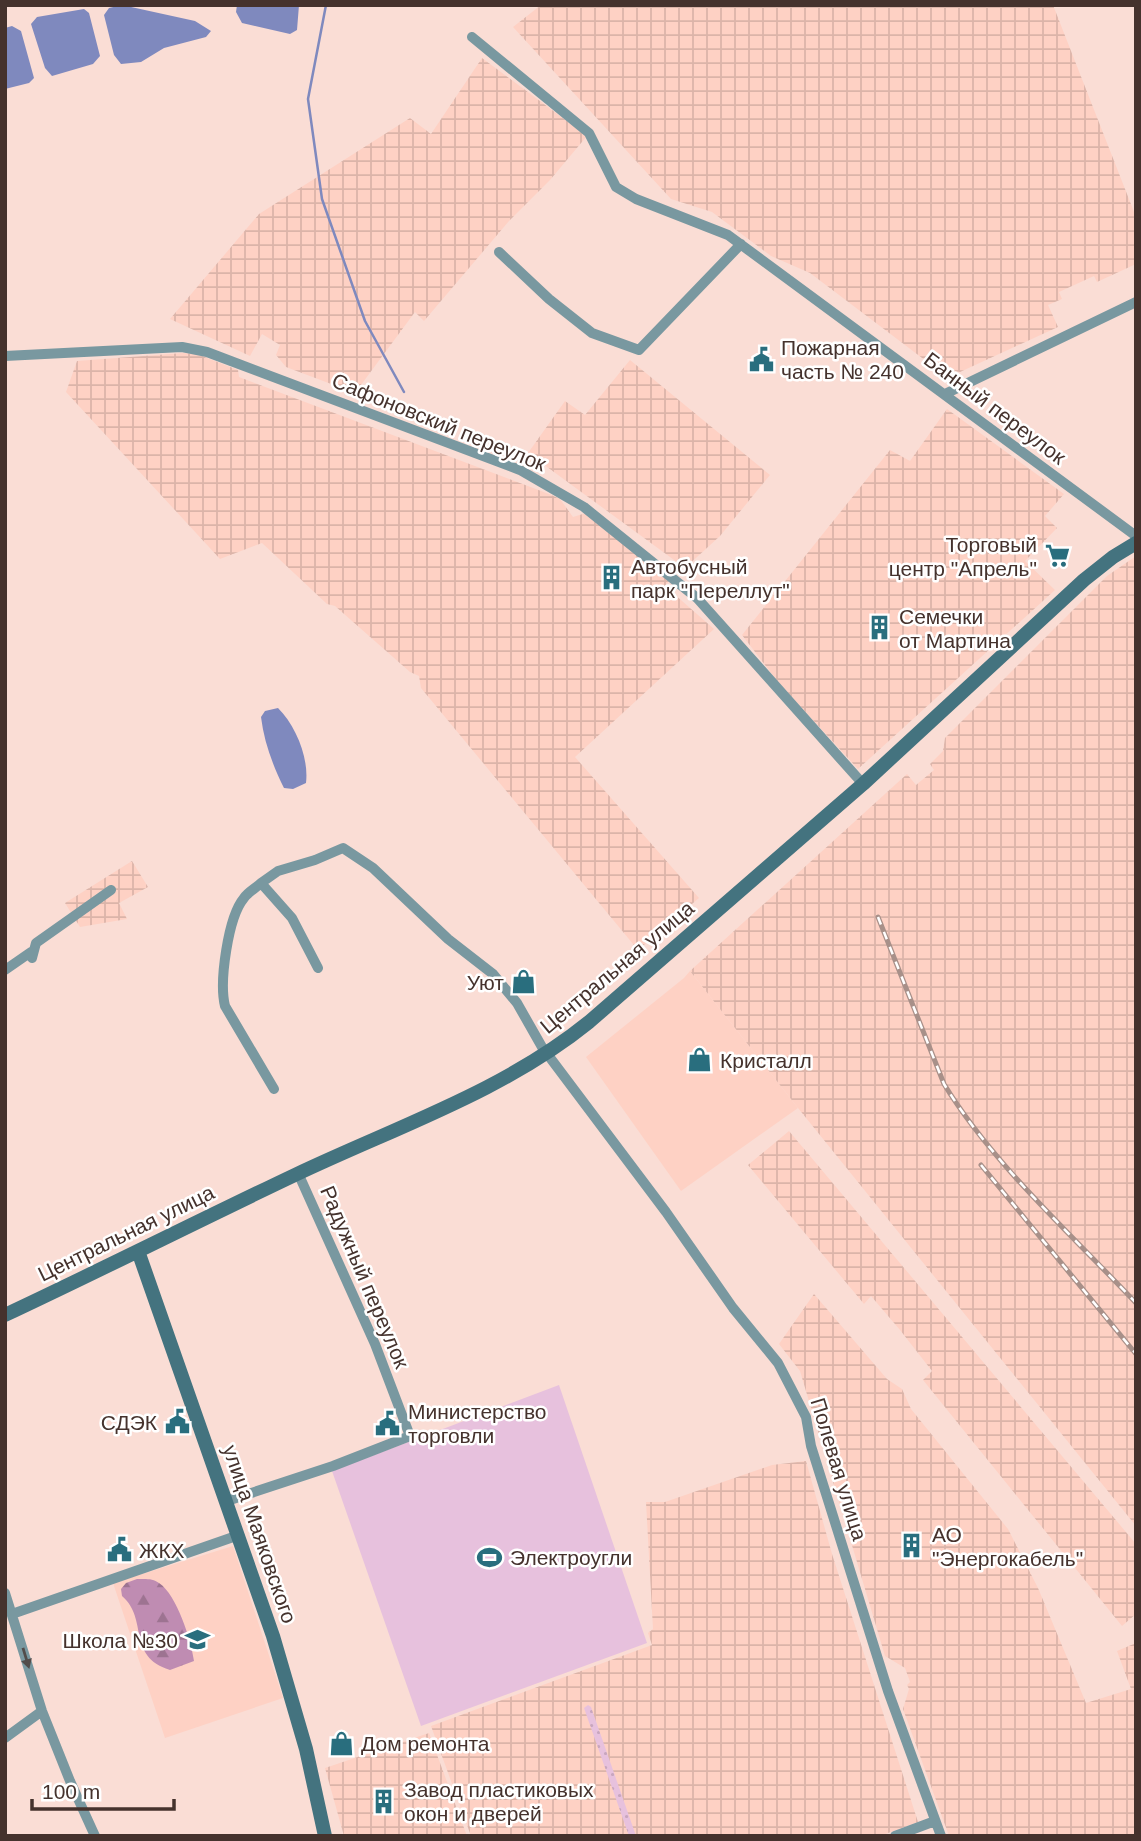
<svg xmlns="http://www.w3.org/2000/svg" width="1141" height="1841" viewBox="0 0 1141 1841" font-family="Helvetica,sans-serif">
  <defs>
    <pattern id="industrial-grid" width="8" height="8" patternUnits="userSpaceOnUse" patternTransform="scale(1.75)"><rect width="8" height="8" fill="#fed1c4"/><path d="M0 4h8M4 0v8" fill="none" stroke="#dbb4a9"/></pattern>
    <pattern id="grass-dots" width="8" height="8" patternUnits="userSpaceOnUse" patternTransform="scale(1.75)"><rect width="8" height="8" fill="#e7c1dd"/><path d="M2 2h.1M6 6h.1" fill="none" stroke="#c8a6be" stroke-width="1.8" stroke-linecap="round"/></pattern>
    <pattern id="forest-firs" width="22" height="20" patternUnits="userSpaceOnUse" patternTransform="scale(1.75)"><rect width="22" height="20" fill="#bf8cb2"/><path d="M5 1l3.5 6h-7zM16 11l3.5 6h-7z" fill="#9d7391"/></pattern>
  </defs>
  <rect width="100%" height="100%" fill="#faddd5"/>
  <!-- built -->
  <path fill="#fed1c4" d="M690,971L798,1108L681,1191L586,1057L684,978Z
    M233,1546L283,1698L165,1738L113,1583Z"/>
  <!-- industrial -->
  <path fill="url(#industrial-grid)" d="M541,5H1053L1136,217V264L1097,282L1094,276L1059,292L1062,299L1048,305L1058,327L960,372L934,367L810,273L771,256L712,212L671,199L513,27Z
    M482,58L587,136L550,180L509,221L424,321L415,312L355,393L286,367L276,355L280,345L262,334L250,356L170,319L259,214L410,118L431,134Z
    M183,353L197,354L238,370L239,377L549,494L560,499L573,517L586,513L669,581L665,586L714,629L575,757L699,898L638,950L421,688L419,676L410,672L335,606L327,604L262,543L220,559L66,392L77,361Z
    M630,360L770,475L720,536L685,568L528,453L565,401L585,415Z
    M947,409L1064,494L1045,516L1057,528L1025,561L1055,590L858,769L778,682L742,635L890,450L910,461Z
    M1136,556V1526L798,1108L690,971L907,774L916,785L934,770L930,764L943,751L945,738L1107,576Z
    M132,861L148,887L119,903L127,919L80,927L65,903Z
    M789,1131L1136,1544V1614L1122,1626L923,1380L932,1371L900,1330L871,1296L864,1304L748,1165Z
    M814,1294L887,1379L902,1389L911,1409L1008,1529L1038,1588L1086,1703L1131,1689L1117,1651L1136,1643V1836H949L903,1709L909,1689L907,1685L910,1682L909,1679L905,1668L885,1656L800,1371L779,1344Z
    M806,1461L832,1554L918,1822L880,1836H471L431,1726L652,1645L648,1633L653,1629L646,1502H665L772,1465Z
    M429,1733L467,1836H344L325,1768Z"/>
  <!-- grass -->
  <path fill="url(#grass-dots)" d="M588,1705L591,1707L636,1836H629L584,1708Z"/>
  <!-- forest -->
  <path fill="url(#forest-firs)" d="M137,1579C145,1579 153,1578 159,1583C177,1595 191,1640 194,1661L170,1670C126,1656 149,1619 122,1596L121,1589L126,1583Z"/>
  <!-- pitch -->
  <path fill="#e7c1dd" d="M559,1385L647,1643L421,1726L332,1471Z"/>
  <!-- water -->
  <path fill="#7f89be" d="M122,5L195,21L211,31L206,37L164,48L141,62L121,64L114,55L104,15L109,8Z
    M237,5H299L297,30L290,34L242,23L236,12Z
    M84,9L89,13L100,56L93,64L52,76L45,68L31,24L37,17Z
    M12,26L21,31L34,78L29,83L5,89V28Z
    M278,708C296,726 309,758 306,783L293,789L284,788C273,766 264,742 261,717L265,711Z"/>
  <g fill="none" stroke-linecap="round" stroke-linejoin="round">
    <!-- stream -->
    <path stroke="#7f89be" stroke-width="2.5" d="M326,5L308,99L322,199L365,321L404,392"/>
    <!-- street -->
    <path stroke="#7998a0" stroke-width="10" d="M472,37L589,133L616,187L636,199L728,235L1136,536
      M499,252L549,299L592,333L639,350L741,244
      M5,356L182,347L207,352L520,470L584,507L697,598L863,784
      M945,394L1136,302
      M261,883C256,888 248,892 244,898C228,917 219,982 225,1006L274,1089
      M318,968L292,918L261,883L278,871L315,860L343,848L373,868L448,939L493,974L517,1003L542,1047L666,1212L733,1308L778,1363L806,1417L811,1446L888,1691L941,1836
      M5,970L31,952L32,958L36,943L111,890
      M227,1501L333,1466L410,1436L375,1344L298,1173
      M5,1593L42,1711L70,1781L95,1836
      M12,1614L239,1535
      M5,1738L42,1711
      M895,1836L935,1821"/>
    <!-- secondary -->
    <path stroke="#44737f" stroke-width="14" d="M138,1251L273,1636L306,1749L325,1836
      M5,1315C103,1269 200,1220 297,1174C396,1127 504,1091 589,1022L863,784L1084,580L1113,557L1136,543"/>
    <defs>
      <path id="rail" d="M878,917L944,1084C992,1163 1072,1235 1136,1303
        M981,1165L1136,1354"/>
    </defs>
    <!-- rail casing -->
    <use href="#rail" stroke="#a89089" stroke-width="5"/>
    <!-- rail -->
    <use href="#rail" stroke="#fff" stroke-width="2.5" stroke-dasharray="8" stroke-linecap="butt"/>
  </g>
  <!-- one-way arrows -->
  <defs><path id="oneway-solid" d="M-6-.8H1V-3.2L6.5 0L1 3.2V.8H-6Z" transform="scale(1.75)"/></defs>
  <use fill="#524c4a" href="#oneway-solid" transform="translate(26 1658) rotate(73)"/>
  <!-- icons -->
  <defs>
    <symbol id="civic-bare" viewBox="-9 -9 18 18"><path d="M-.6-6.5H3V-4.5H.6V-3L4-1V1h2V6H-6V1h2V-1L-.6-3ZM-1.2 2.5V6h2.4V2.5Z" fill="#296e7e" stroke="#fff" stroke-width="2.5" paint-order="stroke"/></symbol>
    <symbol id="supermarket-bare" viewBox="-9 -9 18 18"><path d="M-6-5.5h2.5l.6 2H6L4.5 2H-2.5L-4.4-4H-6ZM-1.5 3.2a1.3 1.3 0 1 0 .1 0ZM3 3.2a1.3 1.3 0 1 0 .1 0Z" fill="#296e7e" stroke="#fff" stroke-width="2.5" paint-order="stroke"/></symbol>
    <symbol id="building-bare" viewBox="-9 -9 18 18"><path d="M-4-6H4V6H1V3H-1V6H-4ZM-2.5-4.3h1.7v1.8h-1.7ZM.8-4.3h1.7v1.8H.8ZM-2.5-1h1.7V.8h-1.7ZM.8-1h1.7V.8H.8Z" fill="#296e7e" stroke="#fff" stroke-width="2.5" paint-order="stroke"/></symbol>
    <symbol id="shop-bare" viewBox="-9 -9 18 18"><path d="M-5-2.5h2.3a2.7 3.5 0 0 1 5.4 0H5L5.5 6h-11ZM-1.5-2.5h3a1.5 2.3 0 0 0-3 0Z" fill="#296e7e" stroke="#fff" stroke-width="2.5" paint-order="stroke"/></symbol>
    <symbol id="stadium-bare" viewBox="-9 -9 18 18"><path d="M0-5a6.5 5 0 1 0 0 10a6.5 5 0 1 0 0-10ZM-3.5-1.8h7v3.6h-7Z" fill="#296e7e" stroke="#fff" stroke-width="2.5" paint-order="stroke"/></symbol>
    <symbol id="school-bare" viewBox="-9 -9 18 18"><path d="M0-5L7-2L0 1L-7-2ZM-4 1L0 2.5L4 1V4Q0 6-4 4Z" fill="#296e7e" stroke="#fff" stroke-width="2.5" paint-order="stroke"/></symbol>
  </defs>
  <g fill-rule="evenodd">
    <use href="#civic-bare" x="744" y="342" width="35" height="35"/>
    <use href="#supermarket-bare" x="1040" y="538" width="35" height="35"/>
    <use href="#building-bare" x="594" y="560" width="35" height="35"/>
    <use href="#building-bare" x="862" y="610" width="35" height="35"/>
    <use href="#shop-bare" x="506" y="964" width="35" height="35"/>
    <use href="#shop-bare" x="682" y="1042" width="35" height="35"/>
    <use href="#civic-bare" x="160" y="1404" width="35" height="35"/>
    <use href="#civic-bare" x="370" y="1406" width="35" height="35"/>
    <use href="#building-bare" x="894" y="1528" width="35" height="35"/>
    <use href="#civic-bare" x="102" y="1532" width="35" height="35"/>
    <use href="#stadium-bare" x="472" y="1540" width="35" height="35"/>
    <use href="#school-bare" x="180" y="1622" width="35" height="35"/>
    <use href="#shop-bare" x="324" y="1726" width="35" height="35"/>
    <use href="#building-bare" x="366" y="1784" width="35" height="35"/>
  </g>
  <g text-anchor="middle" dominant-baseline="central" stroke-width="5" stroke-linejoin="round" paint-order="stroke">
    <!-- poi labels -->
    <g font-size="21" fill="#45322d" stroke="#fff" text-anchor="start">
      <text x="781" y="347">Пожарная<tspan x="781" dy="24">часть № 240</tspan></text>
      <text x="1037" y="544" text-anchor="end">Торговый<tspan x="1037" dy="24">центр "Апрель"</tspan></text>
      <text x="631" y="566">Автобусный<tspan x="631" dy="24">парк "Переллут"</tspan></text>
      <text x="899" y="616">Семечки<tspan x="899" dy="24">от Мартина</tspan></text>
      <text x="504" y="982" text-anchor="end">Уют</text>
      <text x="720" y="1060">Кристалл</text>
      <text x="408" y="1411">Министерство<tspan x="408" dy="24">торговли</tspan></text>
      <text x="157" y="1422" text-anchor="end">СДЭК</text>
      <text x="932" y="1534">АО<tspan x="932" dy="24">"Энергокабель"</tspan></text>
      <text x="139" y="1550">ЖКХ</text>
      <text x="510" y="1557">Электроугли</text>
      <text x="178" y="1640" text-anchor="end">Школа №30</text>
      <text x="361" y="1743">Дом ремонта</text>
      <text x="404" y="1789">Завод пластиковых<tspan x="404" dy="24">окон и дверей</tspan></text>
    </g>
    <!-- street labels -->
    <g font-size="21" fill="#45322d" stroke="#fff">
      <text transform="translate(995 408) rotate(37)">Банный переулок</text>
      <text transform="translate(439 422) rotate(22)">Сафоновский переулок</text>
      <text transform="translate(617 967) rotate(-40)">Центральная улица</text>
      <text transform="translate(126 1233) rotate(-26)">Центральная улица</text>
      <text transform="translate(365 1277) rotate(67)">Радужный переулок</text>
      <text transform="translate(839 1469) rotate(73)">Полевая улица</text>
      <text transform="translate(260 1534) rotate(71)">улица Маяковского</text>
    </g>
  </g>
  <!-- border -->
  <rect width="1141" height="1841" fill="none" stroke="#45322d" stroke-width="14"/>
  <!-- scale -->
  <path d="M32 1799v10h142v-10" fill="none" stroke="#45322d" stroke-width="3.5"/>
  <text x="42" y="1799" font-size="21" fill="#45322d" stroke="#ffffff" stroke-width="5" paint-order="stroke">100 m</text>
</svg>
